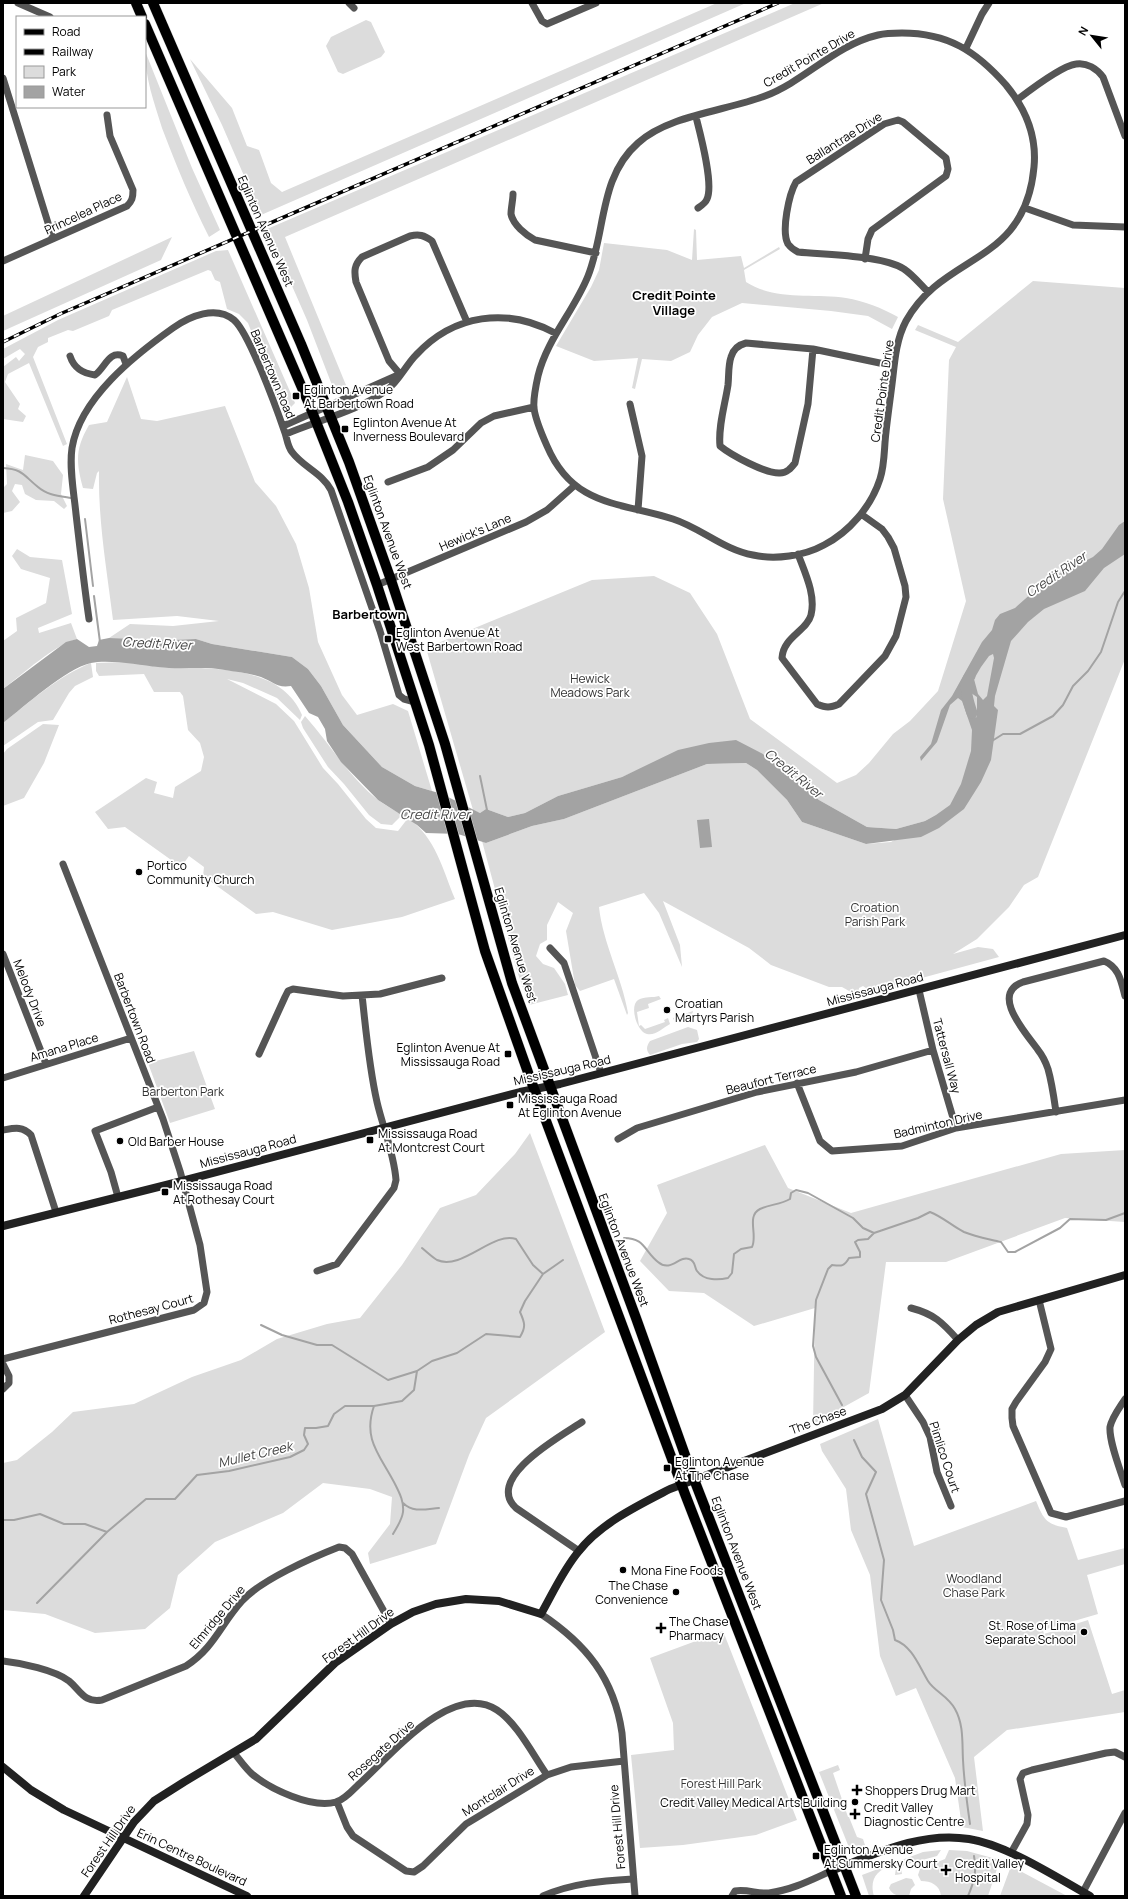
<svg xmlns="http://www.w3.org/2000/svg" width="1128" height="1899" viewBox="0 0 1128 1899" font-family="Manrope,sans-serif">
  <rect width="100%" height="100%" fill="#fff"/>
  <!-- green -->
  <path fill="#dcdcdc" d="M717,3H746L261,215L222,125L190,59L232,108L247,146L259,150L271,183L282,192Z
    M795,3H824L285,237L348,390L340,393H335L307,320L267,229Z
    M366,20L371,22L385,52L381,57L343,74L338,72L326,46L331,37Z
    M145,51L192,168L220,230L209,237C191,201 176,165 162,128C154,102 145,78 145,51Z
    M694,229L696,230L697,260L741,256L744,268L779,247L780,249L744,270L746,282C775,301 813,293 846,298C864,301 882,308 898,317L892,329L868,316L831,311L742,303L712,317L698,335L690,352L671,361L642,359L635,389L632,388L638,358L594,361L556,346L591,287L599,270L604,243L667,250L692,260Z
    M172,237L161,260L3,331V316L5,315Z
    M228,250L295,403L286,412L277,398L248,323L239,314L227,309L220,282L215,280L211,271L208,270L112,310L109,316L73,331L68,330L48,338V342L38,347L33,357L67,444L63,446L29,363L8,374L5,382L20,404L18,409L26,416L23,422L3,419V367L16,357L19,361L25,354L20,349L3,359V349L58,320L216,251Z
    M1033,281L1125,288V659L1038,877L1024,885L1009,907L977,939L953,954L978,947L993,949L999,957L918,979L917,981L909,985L873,993L863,986L859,988L858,996L842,987H829L771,965L749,948L663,901L680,945L682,967L659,913L644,893L599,907C603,944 622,977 628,1013L627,1015L614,979L580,991L575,985L566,931L573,913L558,902L547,925V940L540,944L536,956L543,964L554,968L565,984L568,995L529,1005L517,971L482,841L486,843L532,826L564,819L707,764L746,763L757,770L787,800L802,822L866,844L891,842L936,815L925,821L896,829L867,827L819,800L763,754L640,769L622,777L558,796L525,813L508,817L486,809L480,813L473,810L426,648L592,580L654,576L690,593L717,634L750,719L837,783L856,775L869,763L893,734L910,721L938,691L966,601L943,499L949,360L956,347L915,330L918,325L958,342Z
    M127,377L141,419L157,421L225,406L255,482L276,506L296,544L309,588L318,642L342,695L357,715L393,704L408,711L432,791L415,786L382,767L343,725L321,686L308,669L292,657L212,644L196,639L170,640L109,638L130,624L173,626L219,621L177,616L113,620C107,571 98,521 99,471L97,473L93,489L83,488C76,462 75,449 89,425L107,422Z
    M25,455L53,461L63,475L61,494L67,506L64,509L54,501L36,500L25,494L22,485L15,484L12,491L20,502L12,511L3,513V488L7,484L6,464L23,470Z
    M17,549L30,557L62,560L72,614L38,628L39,633L71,623L77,639C54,645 23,674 3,689V641L17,631L16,618L46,603L50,578L21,569L12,556Z
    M91,663L93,677L75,686L69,693L53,720L38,722L3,746V723C31,701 58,676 91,663Z
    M96,663C110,663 125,661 139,663C146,664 153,667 160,667C207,669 280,663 302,715L300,720L277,698L243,683L227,679L276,704L294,721L323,768L338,784L366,819L376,828L398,831L408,818C436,838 442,868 455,899L402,917L332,930L273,912L256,914L203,876L204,867L189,856L181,867L125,827L108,829L95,812L146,778L157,782L154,793L173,798L175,787L201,771L204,757L200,743L188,730L183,696L180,692H154L144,674L99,676L96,671Z
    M305,716C330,744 349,777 378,800C385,805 394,810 402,815L392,825L381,824L369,815L344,784L328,767L303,728L301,722Z
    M43,724L59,725L44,763L24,798L3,806V754L7,749Z
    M659,996L661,999L648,1004L649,1008L637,1012L639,1026L641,1025L645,1029L665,1022L664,1020L668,1018L670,1024C663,1028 655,1036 647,1034C637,1032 629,1006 638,1000C645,996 653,998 659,996Z
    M693,1011C691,1023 683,1019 675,1023L673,1018Z
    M688,1027L697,1030L699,1039L697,1042L682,1044L650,1055C646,1050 646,1047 650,1041Z
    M194,1051L215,1109L170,1123L148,1063Z
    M530,1133L605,1332L486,1418L469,1455L436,1544L370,1564L368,1553L390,1524L392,1497L370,1489L323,1483L283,1513L215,1542L178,1575L170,1608L145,1629L95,1633L45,1614L3,1610V1463L17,1460L52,1432L73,1412L134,1404L192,1377L241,1360L277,1339L327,1324L360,1318L402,1265L440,1208L476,1195L515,1154Z
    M765,1145L788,1188L851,1213L1061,1154L1125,1150V1222L1065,1218L946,1262H886L869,1393L813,1424L815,1308L754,1326L704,1293L669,1291L640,1261L667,1213L657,1185Z
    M878,1419L914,1546L1036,1501C1044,1520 1046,1524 1067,1528L1078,1560L1125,1548V1564L1087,1575L1098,1614L1043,1630L1044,1634L1088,1620L1112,1694L1125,1690V1712L1007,1730L974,1757L983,1831L962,1827L955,1778L916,1688L896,1696L880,1656L870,1575L851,1530L846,1489L822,1451L820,1444Z
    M723,1631L797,1820L756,1835L683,1845L640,1848L631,1755L674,1750L673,1723L650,1658Z
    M838,1765L840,1770L833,1773L848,1817H849L857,1837L863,1839L865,1845L853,1850H850L819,1772Z
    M941,1850L937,1856L904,1865L901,1869L902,1874L895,1875L896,1868L892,1866C877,1869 869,1880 874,1896H869L862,1875L923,1852Z
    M949,1850L967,1851L1000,1860L988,1896H941C940,1885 931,1881 921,1881L918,1875L920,1869L945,1859Z
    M1011,1866L1067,1896H1000Z
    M906,1878L912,1879L915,1885L911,1889L909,1896C901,1896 893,1897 889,1888L891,1884Z"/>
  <!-- water -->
  <path fill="#a3a3a3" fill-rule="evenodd" d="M1125,521V554L1104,568L1085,591L1044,609L1028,622L1011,641L995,696L994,706L998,710L991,760L981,782L964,809L939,828L921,837L866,844L802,822L787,800L757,770L746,763L707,764L564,819L532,826L486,843L458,834L426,833L417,825L378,800L341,762L327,741L325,729L318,717L309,713L291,686C276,688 274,682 261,677C250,673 236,672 225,670C203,666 180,670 158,667C140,665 108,659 91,663C65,669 25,706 3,723V689L66,642L77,639L89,647L97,646L99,640L109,638L170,640L196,639L212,644L292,657L308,669L321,686L343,725L382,767L415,786L442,794L480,813L486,809L508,817L525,813L558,796L622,777L678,750L709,743L736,740L763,754L819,800L867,827L896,829L925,821L936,815L950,805L961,784L971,751L972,730L962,701L958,698L950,705L937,742L921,761L920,757L931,744L941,710L952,696L982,642L992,630L995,620L1000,614L1015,608L1033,592L1059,574L1093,557L1102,549L1119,525ZM993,654L994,658L987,696L983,700L978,694L974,679L981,667L989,656ZM965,689L977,697V714L976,718L972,704L965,695Z
    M709,819L712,847L700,848L697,820Z"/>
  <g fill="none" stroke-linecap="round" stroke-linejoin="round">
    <!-- stream -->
    <path stroke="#a3a3a3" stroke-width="2" d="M3,468C23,469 24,476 38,487C47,495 59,496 71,498
      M85,519L93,586
      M94,596L100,642
      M992,741L1003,734H1020L1053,716L1063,705L1073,686L1088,671L1101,652L1118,602L1125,591
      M480,776L487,810
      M624,1238C645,1238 644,1251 658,1262C671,1273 679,1255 689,1259C696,1261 694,1267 697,1271C704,1281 719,1280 728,1278L732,1273L734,1254L741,1249L752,1247C758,1235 746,1216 760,1209C770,1204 780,1205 790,1199L791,1193L796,1190L808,1193L853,1218L863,1228L874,1233L918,1218L930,1212C943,1217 952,1226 964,1232C976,1237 989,1239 1001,1242L1008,1252H1015L1060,1228L1070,1219L1106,1220L1125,1213
      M422,1248C427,1252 432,1257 437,1260C462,1271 493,1231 516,1239L533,1265L543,1274
      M261,1325L282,1335L317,1345H332L388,1380L417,1371
      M842,1405L816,1357L813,1346L816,1300L828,1269L832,1265C841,1266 844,1267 849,1258L860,1257V1252L855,1242L858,1240L868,1239L874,1233
      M374,1406C362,1440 381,1456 396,1486C400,1494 404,1502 403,1512C402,1520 397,1527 393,1534
      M854,1440L862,1457L876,1472L866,1494L884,1560L881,1600L893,1630L895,1640C912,1646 919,1666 928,1681C934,1691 948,1696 955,1709C964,1725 962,1743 963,1760C964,1781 967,1803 970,1824
      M403,1503C413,1513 426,1509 439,1508
      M3,1520H14L40,1514L64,1524H85L107,1532L146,1499H175L197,1475L229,1471L290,1457L304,1450L308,1444L304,1435L305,1428H316L328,1426L334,1414L345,1406H374L402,1401L414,1390L417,1371L432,1361L457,1353L486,1334L520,1337C526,1327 525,1323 520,1312L525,1301L543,1274L563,1260
      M37,1603L107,1532
      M968,1896C974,1882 977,1872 974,1856"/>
    <!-- river -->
    <path stroke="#a3a3a3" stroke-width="11" d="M970,676C962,685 969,703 972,713"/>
    <defs>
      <path id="primary" d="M136,3L142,17
        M153,3L301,344L349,462L391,580L445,744L512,983L636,1318L690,1469L856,1896
        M145,24L309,404L348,502L377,585L429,745L485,951L530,1078L685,1494L841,1896"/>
    </defs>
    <!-- primary casing -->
    <use href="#primary" stroke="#dbdbdb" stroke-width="11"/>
    <!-- street -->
    <path stroke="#555" stroke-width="7" d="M18,3L50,17
      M349,3L354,8
      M532,3L542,21L547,24L596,3
      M902,33C948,33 976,51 1006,85C1025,108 1037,136 1034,167C1025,266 944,252 906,321C897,338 895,357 893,376C891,394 888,413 886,432C884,447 885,464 880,479C871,507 849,532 824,545C804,556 775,560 753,555C724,550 701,528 673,519C620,502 573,507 547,446C543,437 535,418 534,408C533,399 536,385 538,376C547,339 574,311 588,276C606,231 599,177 638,143C669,115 726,111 765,96C805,81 835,45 878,35C886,33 894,33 902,33Z
      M966,48L982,14L989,3
      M3,78L53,239
      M1017,100C1030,90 1061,66 1076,64C1087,62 1097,69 1103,77L1125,136
      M696,117C700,133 714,184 707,199C706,202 701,206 698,208
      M513,194C513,200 511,208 511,214C513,225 526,235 535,240L596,253
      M1025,208L1073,225L1125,227
      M865,259L868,239L872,230L946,176L948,169L946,158L903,122L898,120L884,124L796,182C789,194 781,231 788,244C791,248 794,250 798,252C826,255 881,255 904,269C913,275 920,284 928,292
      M3,261L127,206C132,201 133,198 133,190L110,136L107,115
      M813,349L808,404L795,463C791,468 787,473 780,473C766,474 731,455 720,446C718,426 725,405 728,385C729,376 728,366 731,357C733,350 738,345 746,343L813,349L894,366
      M70,356C74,368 82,373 95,375C105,368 109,350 123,356L126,364
      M400,374L389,361L356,282C354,271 354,265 362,257L410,236C419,234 424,235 432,241L467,322
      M630,404L642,456L638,510
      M283,426L398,375
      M286,434C319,420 358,411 387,390C399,381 406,365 416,355C454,314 507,307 555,333
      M388,482L428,467L453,450L481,423L494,416L534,407
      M798,554C805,573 816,595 811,615C807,631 783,637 782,658L817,704C826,708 830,708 839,704L885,656L896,636L906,597L905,586L894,548L888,537L882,529L861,514
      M377,585L526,522L547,510L574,486
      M89,619C84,584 80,549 76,514C74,493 69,469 72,448C80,398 135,355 173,328C190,316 216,305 234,320C249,333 276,407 284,430C287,437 287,446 292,452C303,467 322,473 331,490L380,631L399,695L404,699L415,702
      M550,948L564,963L601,1073
      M3,954L46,1064
      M919,990L933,1050L956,1128
      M259,1054L285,997L288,991L293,989L343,996L380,994L442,978
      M3,1078L131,1038
      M797,1083L820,1141L832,1151L902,1146L956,1128L1125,1100
      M1056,1112C1054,1098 1052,1083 1048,1069C1046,1063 1042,1055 1038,1050C1027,1034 989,994 1023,982L1104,961C1119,967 1121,981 1125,996
      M3,1130C15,1128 22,1126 31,1135L56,1212
      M618,1139L637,1128L757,1092L856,1072L933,1050
      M118,1197L111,1172L95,1131L158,1107
      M317,1271L337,1264L394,1188L396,1180C394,1153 383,1128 377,1102C369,1067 366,1031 362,995
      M1039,1300L1051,1349L1045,1362L1016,1402L1012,1409V1418L1013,1426L1051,1513L1066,1517L1125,1501
      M911,1308C934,1314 942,1322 958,1340
      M3,1359L194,1310L204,1303L207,1292L200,1245L180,1171L163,1119L63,864
      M3,1364L9,1376V1383L3,1389
      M905,1395L923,1422L930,1437L937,1472L951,1506
      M1125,1399C1120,1407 1112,1417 1110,1427C1109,1442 1120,1469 1125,1485
      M579,1551L516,1508C484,1478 561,1436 582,1422
      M541,1614C586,1644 614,1678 622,1733L635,1896
      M3,1661C21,1663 55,1670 69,1681C81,1691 84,1703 102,1700L186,1666C214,1648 221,1624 242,1601C261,1580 311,1558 339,1547L345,1548L352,1554L391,1624
      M234,1753C240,1760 245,1768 252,1774C270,1789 312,1809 336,1802C344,1800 352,1791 358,1785C389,1758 451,1680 497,1710C517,1723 533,1755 547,1775
      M337,1802L347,1827L353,1836L406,1871L414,1872L423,1866L466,1824L547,1775L571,1767L624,1761
      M1011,1853L1027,1824L1028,1815L1020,1779L1023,1773L1032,1770L1106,1753L1115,1752L1125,1757
      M1083,1892L1125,1813
      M543,1896C572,1883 602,1881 633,1879
      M732,1896L735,1891C747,1889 758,1894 769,1893C792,1890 811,1880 831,1871"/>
    <!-- secondary -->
    <path stroke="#222" stroke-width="8" d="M3,1226L182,1181L520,1092L560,1084L1125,935
      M3,1767L31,1790L64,1810L247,1896
      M831,1871C875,1854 921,1831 969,1839C1007,1845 1056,1877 1090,1896
      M84,1896L134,1822L154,1801L184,1782L256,1739L335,1663L391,1624L413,1612L436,1604L466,1599L499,1601L541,1614C553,1593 563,1570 579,1551C601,1523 639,1505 670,1489L882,1409L905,1395L958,1340L976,1325L998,1312L1125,1275"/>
    <!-- primary -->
    <use href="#primary" stroke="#000" stroke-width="10"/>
    <defs>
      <path id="rail" d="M3,342L60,314L778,3"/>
    </defs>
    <!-- rail casing -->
    <use href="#rail" stroke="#000" stroke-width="3.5"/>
    <!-- rail -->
    <use href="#rail" stroke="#fff" stroke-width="2" stroke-dasharray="6" stroke-linecap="butt"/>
  </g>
  <!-- markers -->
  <g fill="#000" stroke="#fff" stroke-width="1.5">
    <rect x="292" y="392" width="8" height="8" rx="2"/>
    <rect x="341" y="425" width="8" height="8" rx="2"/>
    <rect x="384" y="635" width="8" height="8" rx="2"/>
    <circle cx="139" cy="872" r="4"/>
    <circle cx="667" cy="1010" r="4"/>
    <rect x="504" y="1050" width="8" height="8" rx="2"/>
    <rect x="506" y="1101" width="8" height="8" rx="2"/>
    <rect x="366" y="1136" width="8" height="8" rx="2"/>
    <circle cx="120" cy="1141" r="4"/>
    <rect x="161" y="1188" width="8" height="8" rx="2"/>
    <rect x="663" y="1464" width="8" height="8" rx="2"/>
    <circle cx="623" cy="1570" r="4"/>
    <circle cx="676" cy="1592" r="4"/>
    <path d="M659 1622h4v4h4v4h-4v4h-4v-4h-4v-4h4z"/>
    <circle cx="1084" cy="1632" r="4"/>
    <path d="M855 1784h4v4h4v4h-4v4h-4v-4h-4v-4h4z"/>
    <circle cx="855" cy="1802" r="4"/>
    <path d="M853 1808h4v4h4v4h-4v4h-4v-4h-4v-4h4z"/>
    <rect x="812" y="1852" width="8" height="8" rx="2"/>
    <path d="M944 1864h4v4h4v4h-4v4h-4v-4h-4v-4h4z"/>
  </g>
  <g text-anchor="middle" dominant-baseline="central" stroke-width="3.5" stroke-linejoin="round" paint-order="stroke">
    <!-- street labels -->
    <g font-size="12" fill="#000" stroke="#fff">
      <text transform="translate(809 58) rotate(-30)">Credit Pointe Drive</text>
      <text transform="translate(844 138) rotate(-32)">Ballantrae Drive</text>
      <text transform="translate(83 213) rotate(-25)">Princelea Place</text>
      <text transform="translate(266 231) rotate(66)">Eglinton Avenue West</text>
      <text transform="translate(273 374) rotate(67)">Barbertown Road</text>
      <text transform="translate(882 391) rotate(-82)">Credit Pointe Drive</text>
      <text transform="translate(388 532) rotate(70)">Eglinton Avenue West</text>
      <text transform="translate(475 532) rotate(-23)">Hewick's Lane</text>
      <text transform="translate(516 945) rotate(73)">Eglinton Avenue West</text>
      <text transform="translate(875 989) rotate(-15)">Mississauga Road</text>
      <text transform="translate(30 993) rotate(69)">Melody Drive</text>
      <text transform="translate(135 1018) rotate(69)">Barbertown Road</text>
      <text transform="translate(64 1047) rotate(-17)">Amana Place</text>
      <text transform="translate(947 1056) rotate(75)">Tattersall Way</text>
      <text transform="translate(562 1070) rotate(-13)">Mississauga Road</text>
      <text transform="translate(771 1079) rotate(-14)">Beaufort Terrace</text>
      <text transform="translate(938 1124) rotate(-13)">Badminton Drive</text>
      <text transform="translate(248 1151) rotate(-15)">Mississauga Road</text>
      <text transform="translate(624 1250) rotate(69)">Eglinton Avenue West</text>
      <text transform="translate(151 1309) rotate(-15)">Rothesay Court</text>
      <text transform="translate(818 1420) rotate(-20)">The Chase</text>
      <text transform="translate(945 1457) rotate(72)">Pimlico Court</text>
      <text transform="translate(737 1553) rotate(69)">Eglinton Avenue West</text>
      <text transform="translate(217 1617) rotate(-50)">Elmridge Drive</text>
      <text transform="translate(358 1635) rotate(-36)">Forest Hill Drive</text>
      <text transform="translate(381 1750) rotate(-42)">Rosegate Drive</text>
      <text transform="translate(498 1791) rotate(-32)">Montclair Drive</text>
      <text transform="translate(617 1827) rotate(-95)">Forest Hill Drive</text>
      <text transform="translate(108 1841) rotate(-55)">Forest Hill Drive</text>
      <text transform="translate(192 1857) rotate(25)">Erin Centre Boulevard</text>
    </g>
    <!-- poi labels -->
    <g font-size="12" fill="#000" stroke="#fff" text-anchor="start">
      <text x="304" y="389">Eglinton Avenue<tspan x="304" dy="14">At Barbertown Road</tspan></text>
      <text x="353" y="422">Eglinton Avenue At<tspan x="353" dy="14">Inverness Boulevard</tspan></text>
      <text x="396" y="632">Eglinton Avenue At<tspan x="396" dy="14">West Barbertown Road</tspan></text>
      <text x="147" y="865">Portico<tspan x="147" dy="14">Community Church</tspan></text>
      <text x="675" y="1003">Croatian<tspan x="675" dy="14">Martyrs Parish</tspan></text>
      <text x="500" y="1047" text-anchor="end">Eglinton Avenue At<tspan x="500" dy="14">Mississauga Road</tspan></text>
      <text x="518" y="1098">Mississauga Road<tspan x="518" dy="14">At Eglinton Avenue</tspan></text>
      <text x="378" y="1133">Mississauga Road<tspan x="378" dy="14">At Montcrest Court</tspan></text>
      <text x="128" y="1141">Old Barber House</text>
      <text x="173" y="1185">Mississauga Road<tspan x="173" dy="14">At Rothesay Court</tspan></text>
      <text x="675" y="1461">Eglinton Avenue<tspan x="675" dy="14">At The Chase</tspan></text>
      <text x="631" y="1570">Mona Fine Foods</text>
      <text x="668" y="1585" text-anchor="end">The Chase<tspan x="668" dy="14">Convenience</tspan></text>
      <text x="669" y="1621">The Chase<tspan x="669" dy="14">Pharmacy</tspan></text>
      <text x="1076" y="1625" text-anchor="end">St. Rose of Lima<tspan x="1076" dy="14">Separate School</tspan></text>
      <text x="865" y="1790">Shoppers Drug Mart</text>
      <text x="847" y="1802" text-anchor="end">Credit Valley Medical Arts Building</text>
      <text x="864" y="1807">Credit Valley<tspan x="864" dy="14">Diagnostic Centre</tspan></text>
      <text x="824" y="1849">Eglinton Avenue<tspan x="824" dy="14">At Summersky Court</tspan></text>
      <text x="955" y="1863">Credit Valley<tspan x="955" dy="14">Hospital</tspan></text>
    </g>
    <!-- park labels -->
    <g font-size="12" fill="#333" stroke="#fff">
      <text x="590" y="678">Hewick<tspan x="590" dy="14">Meadows Park</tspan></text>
      <text x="875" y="907">Croation<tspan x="875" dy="14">Parish Park</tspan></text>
      <text x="183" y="1091">Barberton Park</text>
      <text x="974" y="1578">Woodland<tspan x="974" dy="14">Chase Park</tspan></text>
      <text x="721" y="1783">Forest Hill Park</text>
    </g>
    <!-- neighbourhood labels -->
    <g font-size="13" font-weight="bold" fill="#000" stroke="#fff">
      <text x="674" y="295">Credit Pointe<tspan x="674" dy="15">Village</tspan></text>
      <text x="369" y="614">Barbertown</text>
    </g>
    <!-- water labels -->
    <g font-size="13" font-style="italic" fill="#444" stroke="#fff">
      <text transform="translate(1056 574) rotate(-34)">Credit River</text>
      <text transform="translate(157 643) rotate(3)">Credit River</text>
      <text transform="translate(794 773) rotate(39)">Credit River</text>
      <text x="435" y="814">Credit River</text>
      <text transform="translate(255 1454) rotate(-13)">Mullet Creek</text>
    </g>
  </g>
  <!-- border -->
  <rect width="1128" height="1899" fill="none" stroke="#000000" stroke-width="8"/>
  <!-- legend -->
  <rect x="16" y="16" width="130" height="92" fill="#ffffff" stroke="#999999"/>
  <rect x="24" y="29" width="20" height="6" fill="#000000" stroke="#999999"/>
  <text x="52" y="36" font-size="12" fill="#000000">Road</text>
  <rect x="24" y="49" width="20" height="6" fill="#000000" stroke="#999999"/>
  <text x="52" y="56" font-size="12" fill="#000000">Railway</text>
  <rect x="24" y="66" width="20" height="12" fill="#dcdcdc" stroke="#999999"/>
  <text x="52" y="76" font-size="12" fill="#000000">Park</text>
  <rect x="24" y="86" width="20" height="12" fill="#a3a3a3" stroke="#999999"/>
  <text x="52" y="96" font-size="12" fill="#000000">Water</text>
  <!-- north arrow -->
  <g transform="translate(1092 36) rotate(300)" stroke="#ffffff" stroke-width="3" paint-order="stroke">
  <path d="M0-3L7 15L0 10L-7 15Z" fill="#000000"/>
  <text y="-6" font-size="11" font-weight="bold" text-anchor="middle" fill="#000000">N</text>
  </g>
</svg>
